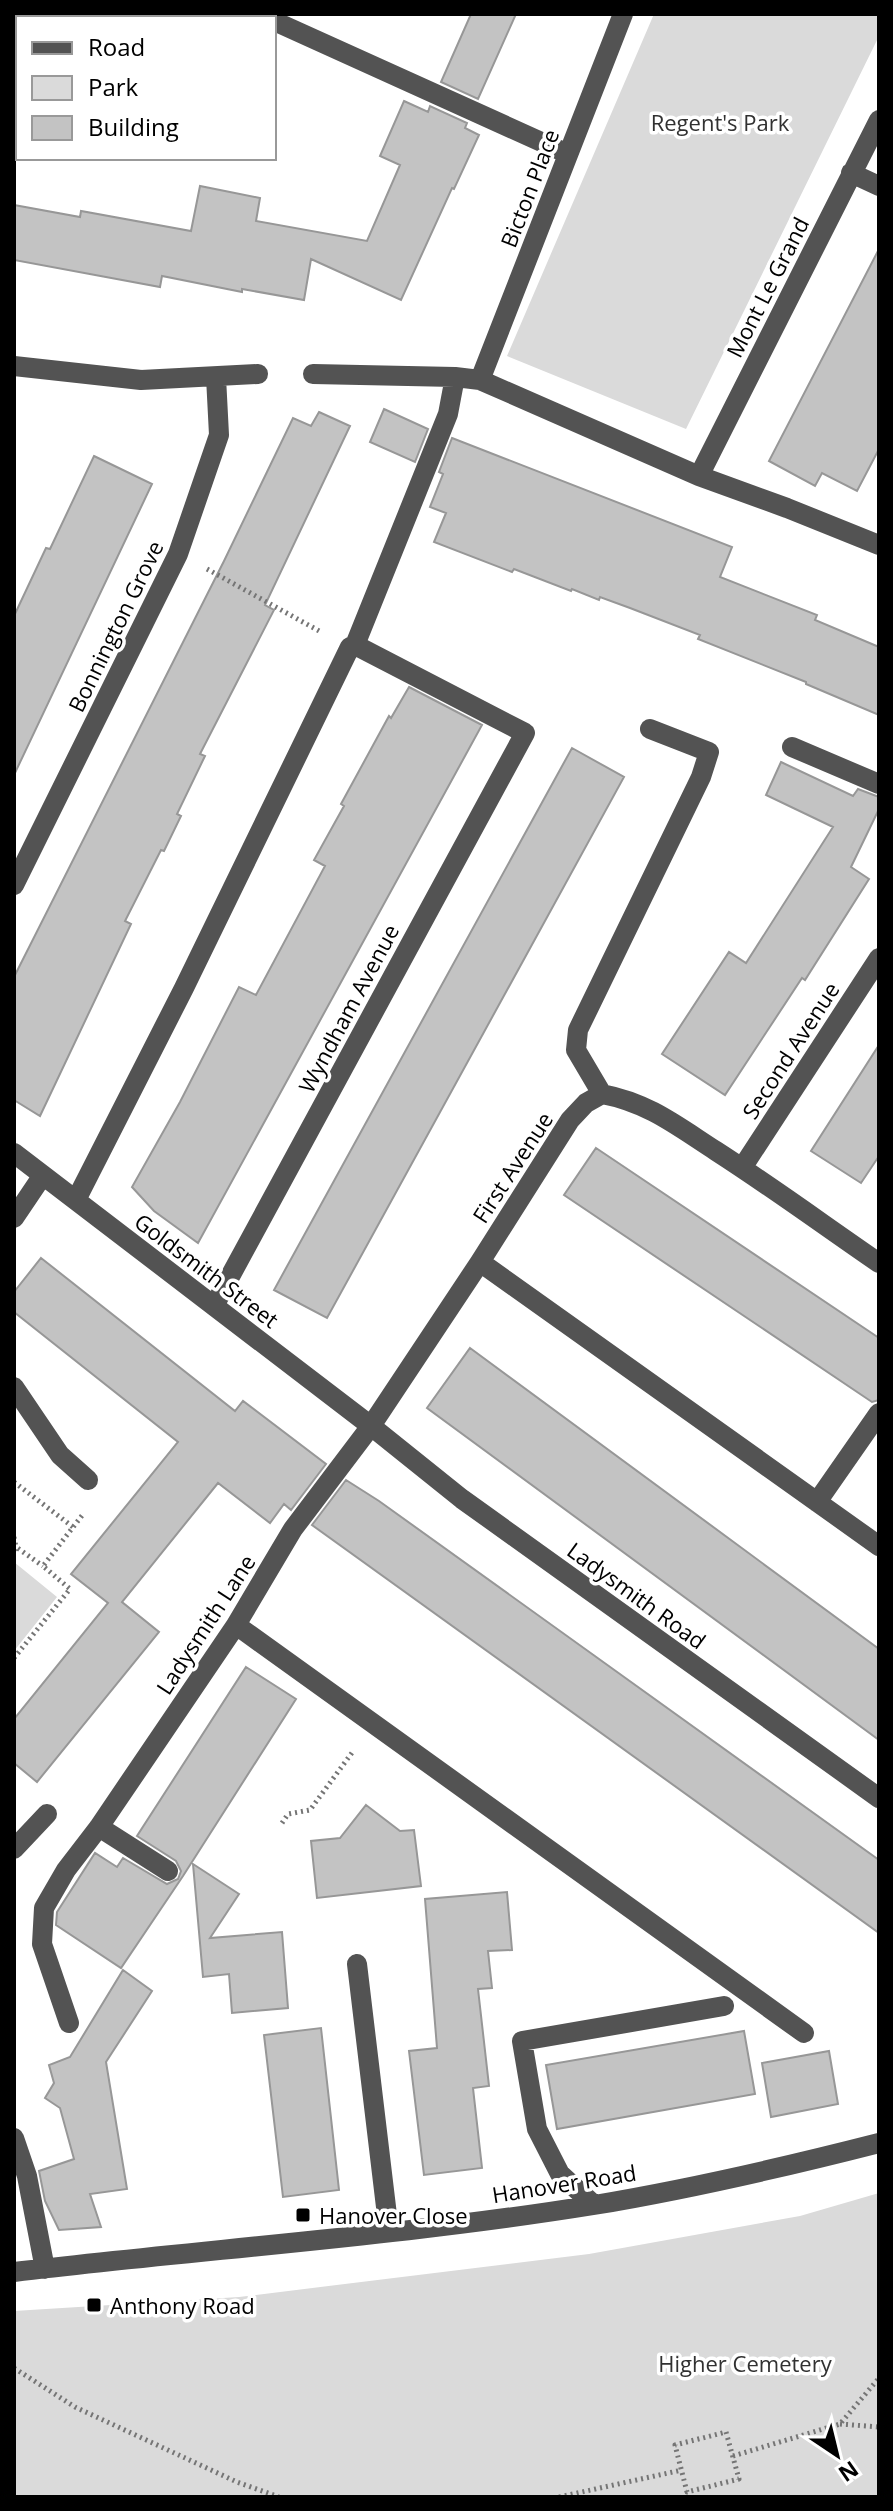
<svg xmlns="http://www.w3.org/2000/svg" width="893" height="2511" viewBox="0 0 893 2511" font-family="'Open Sans',sans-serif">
  <rect width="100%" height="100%" fill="#fff"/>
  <!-- green -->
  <path fill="#dadada" d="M654,14H879V36L686,429L507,356Z
    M14,1562L57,1597L14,1651Z
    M879,2193V2497H14V2311L239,2297L589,2254L800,2216Z"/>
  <!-- building -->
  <path fill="#c3c3c3" stroke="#979797" stroke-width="2" d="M471,14H516L478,99L441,82Z
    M404,101L428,112L430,106L467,123L465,128L479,135L454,189L452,188L401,300L311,259L304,300L242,289V292L162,276L160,287L14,260V205L80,217L81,211L191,231L200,186L260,198L256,221L367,241L400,165L380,156Z
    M879,249V449L857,491L822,473L815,486L769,461Z
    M384,409L428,429L415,462L370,442Z
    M319,412L350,426L265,605L274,610L200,754L205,756L177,814L181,816L164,851L161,850L125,921L131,924L40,1116L14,1100V977L224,561L293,418L311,426Z
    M452,438L732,547L720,577L817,615L815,620L879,647V715L806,684V682L698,639L700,635L630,608L600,597L599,600L572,589L571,591L514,569L512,572L434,542L446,513L430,507L443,474L439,472Z
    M94,456L152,484L14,775V616L46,548L50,549Z
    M409,687L482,725L198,1243L154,1211L132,1187L180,1102L239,987L256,995L325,866L314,860L344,806L341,804L389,716L391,718Z
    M572,748L624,777L327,1318L274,1290Z
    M781,762L853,796L858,789L879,797V809L851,867L869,879L805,980L802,978L725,1095L662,1054L729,952L746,963L833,827L766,795Z
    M879,1045V1156L861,1183L811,1151Z
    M596,1148L879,1338V1400L872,1402L564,1195Z
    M41,1258L235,1411L243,1401L326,1464L291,1510L284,1504L270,1523L218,1483L122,1602L159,1632L37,1782L14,1763V1719L108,1603L71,1574L178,1442L14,1312V1292Z
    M470,1348L879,1649V1740L427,1408Z
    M346,1480L379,1501L879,1860V1933L312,1525Z
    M246,1667L296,1699L183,1876L121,1968L56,1925L57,1912L95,1853L117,1867L123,1858L167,1884L178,1879L181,1871L176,1861L137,1836Z
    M366,1805L400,1831L414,1830L421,1886L317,1898L311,1841L340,1838Z
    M193,1864L239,1894L210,1938L282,1932L288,2008L232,2013L229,1974L203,1977Z
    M507,1892L512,1950L488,1951L492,1988L478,1989L489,2086L473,2088L482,2168L424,2175L409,2051L437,2048L425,1899Z
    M123,1970L152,1991L106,2062L127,2189L90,2194L101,2227L59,2230L45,2201L39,2171L74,2159L60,2108L45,2098L54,2083L49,2065L70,2057Z
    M321,2028L339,2190L283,2197L264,2035Z
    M744,2031L755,2094L557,2129L546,2065Z
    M829,2051L838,2104L771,2117L762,2063Z"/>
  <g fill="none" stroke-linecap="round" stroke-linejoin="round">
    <!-- path -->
    <path stroke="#757575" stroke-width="5" stroke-dasharray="2 4" stroke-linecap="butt" d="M207,569L321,632
      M14,1482L73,1527
      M14,1537L16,1547
      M14,1550L16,1547L43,1566
      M14,1658L70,1589L43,1566L84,1513
      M282,1823L288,1814L310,1810L354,1750
      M14,2368L75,2407L237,2482L279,2497
      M840,2424L879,2427
      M726,2432L739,2479L687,2492L675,2445Z
      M733,2456L840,2424L879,2378
      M559,2497L682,2470"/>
    <!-- minor -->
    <path stroke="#535353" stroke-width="20" d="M274,21L568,154
      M851,173L879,186
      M14,366L141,380L258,374
      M313,374L455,377L480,380L699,476L787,508L879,545
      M480,380L623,14
      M699,476L879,120
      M792,747L879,784
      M14,885L178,554L219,435L216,377
      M602,1094L576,1050L578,1030L701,777L709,752L650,729
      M14,1153L371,1426L462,1499L879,1798
      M742,1168L879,958
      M76,1200L184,988L350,647L355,645L448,414L455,377
      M14,1218L43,1175
      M480,1262L879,1546
      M214,1306L525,733L355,645
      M14,1387L60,1455L88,1480
      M817,1502L879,1413
      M236,1625L804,2033
      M99,1827L168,1871
      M14,1849L47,1814
      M357,1964L389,2232
      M69,2023L42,1944L44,1908L66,1870L99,1827L236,1625L293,1529L371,1426L480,1262L570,1120L586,1103L602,1094C649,1103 677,1126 716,1151C772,1187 825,1226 879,1263
      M14,2138L27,2176L45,2269
      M594,2205L560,2174L537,2129L522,2041L724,2006
      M14,2272C207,2249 402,2236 594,2205C690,2189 785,2167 879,2143"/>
  </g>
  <!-- markers -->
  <g fill="#000" stroke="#fff" stroke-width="3">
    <rect x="295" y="2207" width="16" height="16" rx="4"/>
    <rect x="86" y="2297" width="16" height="16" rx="4"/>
  </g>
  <g text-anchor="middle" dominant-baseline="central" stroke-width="7" stroke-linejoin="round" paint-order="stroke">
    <!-- park labels -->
    <g font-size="22" fill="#313131" stroke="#fff">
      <text x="720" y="122">Regent's Park</text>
      <text x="745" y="2363">Higher Cemetery</text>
    </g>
    <!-- street labels -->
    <g font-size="22" fill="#000" stroke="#fff">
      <text transform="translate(529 188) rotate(-69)">Bicton Place</text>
      <text transform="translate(767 287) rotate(-63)">Mont Le Grand</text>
      <text transform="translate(115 626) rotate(-64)">Bonnington Grove</text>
      <text transform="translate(348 1008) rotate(-62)">Wyndham Avenue</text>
      <text transform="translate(790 1050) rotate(-57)">Second Avenue</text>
      <text transform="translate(512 1167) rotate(-57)">First Avenue</text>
      <text transform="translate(207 1270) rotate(37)">Goldsmith Street</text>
      <text transform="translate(637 1595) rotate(36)">Ladysmith Road</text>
      <text transform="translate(205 1624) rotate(-57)">Ladysmith Lane</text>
      <text transform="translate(564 2183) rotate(-9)">Hanover Road</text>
    </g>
    <!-- poi labels -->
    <g font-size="22" fill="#000" stroke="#fff" text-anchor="start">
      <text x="319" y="2215">Hanover Close</text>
      <text x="110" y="2305">Anthony Road</text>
    </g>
  </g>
  <!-- border -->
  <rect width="893" height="2511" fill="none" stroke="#000000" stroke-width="32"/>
  <!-- legend -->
  <rect x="16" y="16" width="260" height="144" fill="#ffffff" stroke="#999999" stroke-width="2"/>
  <rect x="32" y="42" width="40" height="12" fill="#535353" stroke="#999999" stroke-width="2"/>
  <text x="88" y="56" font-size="24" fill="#000000">Road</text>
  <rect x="32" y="76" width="40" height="24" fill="#dadada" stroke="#999999" stroke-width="2"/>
  <text x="88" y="96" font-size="24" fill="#000000">Park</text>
  <rect x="32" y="116" width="40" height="24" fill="#c3c3c3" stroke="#999999" stroke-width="2"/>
  <text x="88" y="136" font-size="24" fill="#000000">Building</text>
  <!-- north arrow -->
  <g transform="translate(837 2455) rotate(145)" stroke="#ffffff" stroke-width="6" paint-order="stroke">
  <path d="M0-6L14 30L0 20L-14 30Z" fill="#000000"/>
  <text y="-12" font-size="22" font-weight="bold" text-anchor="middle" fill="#000000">N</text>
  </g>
</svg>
